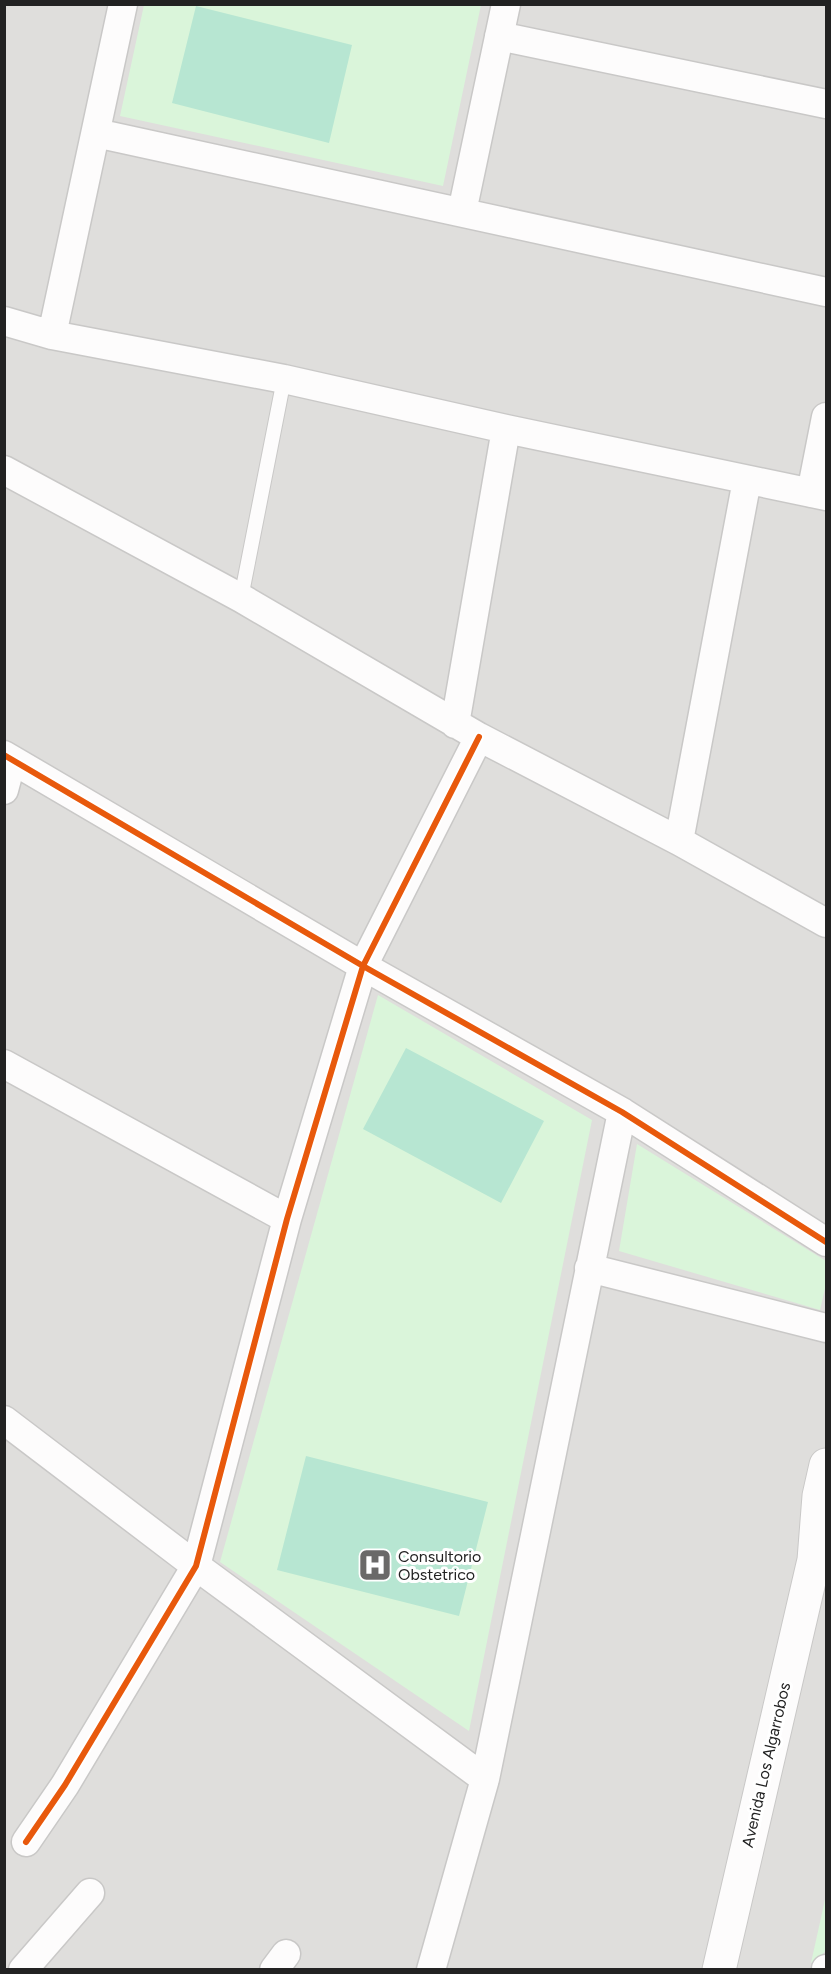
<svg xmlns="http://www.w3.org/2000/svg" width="831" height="1974" viewBox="0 0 831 1974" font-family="Figtree,sans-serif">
  <rect width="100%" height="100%" fill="#f0eeeb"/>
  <!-- residential -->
  <path fill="#dfdedc" d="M5,5H826V1969H5Z"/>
  <!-- park -->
  <path fill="#daf5da" d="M144,5H481L443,186L120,116Z
    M378,995L592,1120L469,1731L220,1562Z
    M637,1144L826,1261V1284L820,1310L619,1251Z
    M826,1895V1950L820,1958L811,1963Z"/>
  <!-- pitch -->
  <path fill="#b7e6d2" d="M196,6L352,45L329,143L172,103Z
    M406,1048L544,1121L501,1203L363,1129Z
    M306,1456L488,1502L459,1616L277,1570Z"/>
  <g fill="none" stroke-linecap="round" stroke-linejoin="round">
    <defs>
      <path id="service" d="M241,598L284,379"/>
      <path id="minor" d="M499,36L826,104
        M96,133L826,292
        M462,212L506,4
        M4,321L52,335L284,379L506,429L826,496
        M52,335L123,4
        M4,470L241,598L479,737L679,841L826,923
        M811,493L826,417
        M455,724L506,429
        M4,755L363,966L622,1112L826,1242
        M4,790L12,760
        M679,841L747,480
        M4,1064L287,1219
        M589,1268L826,1328
        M4,1420L196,1566L485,1779
        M26,1842L65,1785L196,1566L287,1219L363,966L479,737
        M23,1970L90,1893
        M274,1970L286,1954
        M431,1970L485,1779L622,1112
        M826,1970V1969"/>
      <path id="tertiary" d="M719,1970L814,1560L819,1496L826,1465"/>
    </defs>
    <!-- service casing -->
    <use href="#service" stroke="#c9c8c7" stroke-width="16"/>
    <!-- minor casing -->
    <use href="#minor" stroke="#c9c8c7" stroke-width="31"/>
    <!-- tertiary casing -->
    <use href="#tertiary" stroke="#c9c8c7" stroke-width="35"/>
    <!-- service -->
    <use href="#service" stroke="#fdfcfc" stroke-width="14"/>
    <!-- minor -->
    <use href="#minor" stroke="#fdfcfc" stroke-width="28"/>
    <!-- tertiary -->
    <use href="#tertiary" stroke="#fdfcfc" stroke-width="33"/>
    <defs>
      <path id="cycleway" d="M4,755L363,966L622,1112L826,1242
        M26,1842L65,1785L196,1566L287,1219L363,966L479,737"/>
    </defs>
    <!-- cycleway casing -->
    <use href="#cycleway" stroke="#fff" stroke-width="10"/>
    <!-- cycleway -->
    <use href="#cycleway" stroke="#e8590c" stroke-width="6"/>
  </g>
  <!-- icons -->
  <defs>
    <symbol id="hospital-square" viewBox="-11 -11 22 22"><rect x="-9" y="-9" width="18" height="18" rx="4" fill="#6a6968" stroke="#fff"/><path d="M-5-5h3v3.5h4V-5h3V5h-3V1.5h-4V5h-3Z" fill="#fff"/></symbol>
  </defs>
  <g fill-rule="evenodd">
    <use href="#hospital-square" x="356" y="1546" width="38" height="38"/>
  </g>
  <g text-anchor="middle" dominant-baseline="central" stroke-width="6" stroke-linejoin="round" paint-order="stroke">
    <!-- poi labels -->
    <g font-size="16" fill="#222" stroke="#fff" text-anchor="start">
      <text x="398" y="1556">Consultorio<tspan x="398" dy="18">Obstetrico</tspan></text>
    </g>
    <!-- street labels -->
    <g font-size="16" fill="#222" stroke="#fff">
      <text transform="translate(766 1765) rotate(-77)">Avenida Los Algarrobos</text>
    </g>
  </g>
  <!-- border -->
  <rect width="831" height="1974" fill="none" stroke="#222222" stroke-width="12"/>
</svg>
